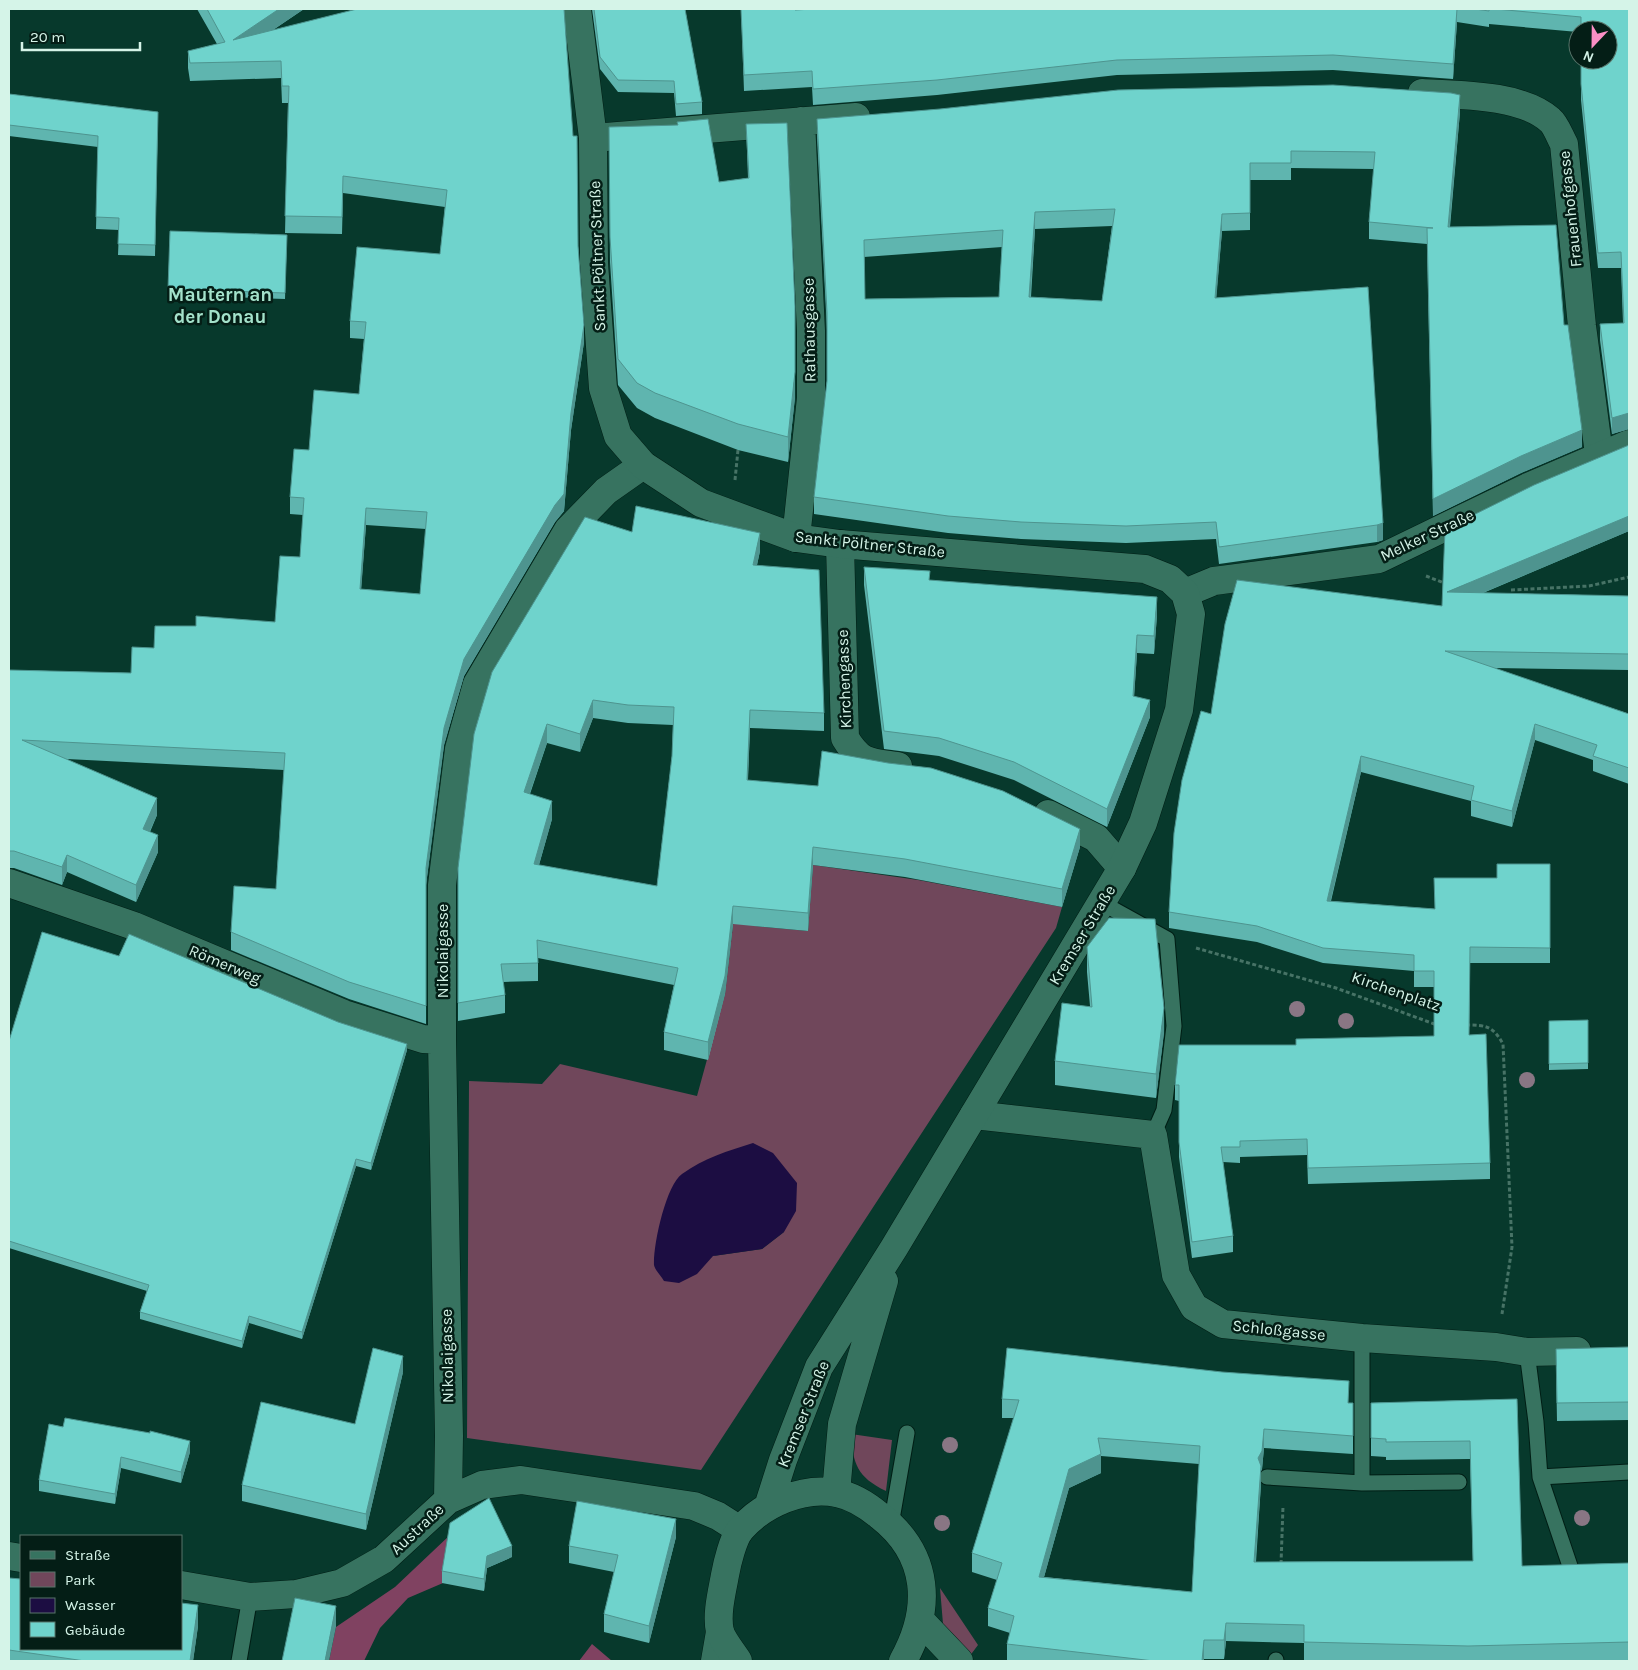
<svg xmlns="http://www.w3.org/2000/svg" width="1638" height="1670" viewBox="0 0 1638 1670" font-family="Karla,sans-serif">
  <rect width="100%" height="100%" fill="#07392c"/>
  <!-- green -->
  <path fill="#70475b" fill-rule="evenodd" d="M813,865L918,880L1062,907L1056,928L701,1470L467,1438L469,1081L542,1084L560,1064L697,1096L725,994L734,916L755,926L808,931ZM784,1232L762,1249L713,1256Z
    M851,1434L892,1440L886,1491C857,1477 853,1464 851,1434Z
    M940,1588L978,1645L969,1657L943,1624Z"/>
  <!-- forest -->
  <path fill="#804261" d="M450,1535L443,1583L408,1598L380,1628L364,1661H329L336,1627L395,1587Z
    M592,1644L612,1661H579Z"/>
  <!-- water -->
  <path fill="#1c0d42" d="M753,1143L773,1153L797,1183L796,1211L784,1232L762,1249L713,1256L697,1274L679,1283L664,1281C661,1276 655,1270 654,1265C653,1245 666,1185 682,1174C704,1158 728,1151 753,1143Z"/>
  <g fill="none" stroke-linecap="round" stroke-linejoin="round">
    <defs>
      <path id="service" d="M1102,903L1167,939L1174,1026L1164,1110L1153,1135
        M1362,1338V1483
        M1527,1352L1536,1422L1540,1477L1570,1566
        M1267,1477L1362,1483L1459,1482
        M1540,1477L1629,1472
        M891,1525L907,1433
        M239,1661L250,1597
        M1276,1661V1660"/>
      <path id="minor" d="M1422,93C1459,95 1521,94 1550,120C1556,125 1560,137 1564,144L1582,326L1599,454
        M593,138L856,117
        M796,538L811,398V331L801,121
        M840,544L845,738C861,764 869,762 898,766
        M1048,814L1096,838L1122,868
        M9,883L134,926L344,1014L423,1039L442,1040
        M974,1115L1153,1135L1176,1275L1194,1307L1223,1324L1362,1338L1496,1347L1527,1352L1577,1351
        M448,1500L449,1436L442,1040V885L459,749L477,684L568,530L606,491L643,465
        M9,1556L21,1558
        M181,1585L250,1597L296,1594L342,1583L384,1559L448,1500L482,1485L521,1480L694,1506L718,1516L740,1530
        M715,1661L720,1632"/>
      <path id="tertiary" d="M1185,593L1214,581L1379,559L1528,487L1629,444"/>
      <path id="secondary" d="M577,9L593,138L594,263L603,388L618,436L643,465L701,503L796,538L840,544L1145,569L1170,579L1185,593L1191,614L1179,710L1143,823L1122,868L894,1248L819,1367L783,1460L768,1507
        M836,1493L842,1424L884,1281
        M921,1621L959,1661
        M738,1661C733,1653 723,1641 720,1632C716,1614 722,1592 725,1575C727,1564 733,1538 741,1529C763,1504 803,1486 837,1493C852,1496 868,1506 880,1516C930,1555 932,1609 903,1661"/>
    </defs>
    <!-- service casing -->
    <use href="#service" stroke="#001e15" stroke-width="17"/>
    <!-- minor casing -->
    <use href="#minor" stroke="#001e15" stroke-width="29"/>
    <!-- tertiary casing -->
    <use href="#tertiary" stroke="#001e15" stroke-width="29"/>
    <!-- secondary casing -->
    <use href="#secondary" stroke="#001e15" stroke-width="29"/>
    <!-- path -->
    <path stroke="#477366" stroke-width="3" stroke-dasharray="4 2.5" stroke-linecap="butt" d="M735,480L738,450
      M1426,576L1444,583
      M1511,590L1589,586L1629,577
      M1196,948L1336,988L1437,1025
      M1466,1025C1486,1025 1493,1026 1503,1044L1512,1247L1502,1314
      M1281,1564L1283,1506"/>
    <!-- service -->
    <use href="#service" stroke="#377360" stroke-width="15"/>
    <!-- minor -->
    <use href="#minor" stroke="#377360" stroke-width="28"/>
    <!-- tertiary -->
    <use href="#tertiary" stroke="#377360" stroke-width="28"/>
    <!-- secondary -->
    <use href="#secondary" stroke="#377360" stroke-width="28"/>
  </g>
  <!-- trees -->
  <g fill="#897684">
    <circle cx="1297" cy="1009" r="8"/>
    <circle cx="1346" cy="1021" r="8"/>
    <circle cx="1527" cy="1080" r="8"/>
    <circle cx="950" cy="1445" r="8"/>
    <circle cx="1582" cy="1518" r="8"/>
    <circle cx="942" cy="1523" r="8"/>
  </g>
  <!-- wall -->
  <path fill="#5fb5af" fill-rule="evenodd" d="M197,9H304L273,30L578,246L584,342L571,430L564,511L555,522L464,676L444,745L426,885V1024L349,999L231,950V932L276,889L284,770L67,759L157,815L150,832L158,852L136,902L67,872L62,885L14,868H9V670L131,673L154,648L196,626L275,622L300,557L303,515L290,514V497L309,450L359,394L364,339L350,338V321L440,254L445,207L343,193L342,234L285,233L288,103H282L281,78L190,81L188,68V51L217,44ZM366,525L426,529L420,594L361,589Z
    M592,9H685L702,102V114L676,116L674,93L618,92L600,69Z
    M741,9H795V10L813,9H1629V429L1612,434L1600,340V324L1623,323L1621,268H1598L1581,100V60L1608,30H1578V32L1489,24V27L1457,22L1453,79L1333,70L1117,75L937,95L813,105L812,87L744,91Z
    M9,94L158,112L155,256L118,255L119,230L96,229L98,147L9,136Z
    M1460,112L1450,227L1564,325L1582,447L1521,473L1433,516L1427,244L1369,239V222L1374,169L1291,168V180H1250V230L1222,231L1216,298L1368,287L1383,540L1377,542L1219,564L1216,539L1126,543L1021,539L948,533L814,514V497L827,381V330L817,136V119ZM1112,226L1102,301L1031,297L1035,229ZM1002,247L999,297L865,299L864,257Z
    M746,124L795,397L788,462L738,450L655,418L637,408L618,385L610,262L609,127L719,182L748,178Z
    M170,231L287,235L285,299L168,295Z
    M1629,445V531L1483,593L1629,596V670L1494,668L1629,714V784L1593,771V760L1535,740L1512,827L1471,816V801L1361,772L1331,901L1435,909L1497,878L1550,864V963H1470L1469,1035L1490,1163V1179L1308,1184L1307,1155L1240,1157V1163L1223,1162L1233,1236V1252L1192,1258L1179,1157V1101L1175,1100V1085L1296,1045L1434,1036V987H1414V971L1323,963L1257,942L1169,928V912L1211,714L1442,606Z
    M632,532L760,551L757,565L824,713V731L750,728L748,780L1080,847L1062,907L905,877L813,865L808,931L733,924L725,994L708,1060L664,1050V1032L674,985L538,958V981L503,982L505,995V1013L458,1021V868ZM593,718L628,723L673,725L672,756L657,886L539,865L552,819L530,794L547,743L580,752Z
    M864,567L930,580L1157,615L1154,654L1137,653L1134,696L1150,717L1107,827L1014,780L939,756L884,749L864,585Z
    M1087,947L1164,1032L1156,1098L1055,1085V1061L1090,1006L1087,972Z
    M1549,1021L1588,1063V1069L1549,1070Z
    M9,1041L407,1050L371,1170L356,1166L302,1339L249,1323L242,1348L140,1319V1312L147,1291L9,1248Z
    M1629,1347V1420L1557,1421L1556,1367Z
    M403,1372L366,1530L242,1501V1485L355,1424Z
    M1002,1399L1353,1403V1454L1264,1448L1262,1469L1261,1471V1484L1256,1562L1473,1561L1470,1459L1386,1460V1457L1371,1456V1403L1517,1399L1522,1566L1629,1563V1660L1583,1661H1338L1304,1660V1643L1226,1641L1224,1659H1204L1203,1661H1007V1644L1010,1633L988,1626V1608L997,1580L972,1572V1553L1014,1418H1002ZM1101,1456L1199,1464L1192,1592L1044,1577L1069,1488L1101,1473Z
    M49,1424L190,1452L181,1483L121,1468L115,1504L39,1491V1480Z
    M676,1537L649,1643L604,1632V1614L614,1572L569,1563V1546Z
    M512,1557L487,1568L484,1591L442,1583V1571Z
    M9,1578L198,1626L193,1661H9Z"/>
  <!-- shaded-wall -->
  <path fill="#4e948f" d="M279,9H304L233,57V40Z
    M1457,9V22L1453,79V64Z
    M1460,95V112L1448,244V227Z
    M1035,212V229L1029,314V297Z
    M1222,214V231L1215,315V298Z
    M584,325V342L571,430L564,511L555,522L464,676L444,745L426,885V868L444,728L464,659Z
    M795,372V397L788,462V437Z
    M1629,413V429L1612,434V418Z
    M1582,430V447L1521,473L1433,516V499L1521,456Z
    M366,508V525L360,606V589Z
    M1629,516V531L1447,608V592Z
    M1383,523V540L1377,542V525Z
    M760,533V551L753,583V565Z
    M1157,597V615L1154,654V636Z
    M1137,635V653L1133,714V696Z
    M593,700V718L580,752V734Z
    M1150,700V717L1107,827V809Z
    M750,710V728L747,798V780Z
    M547,724V743L524,810V792Z
    M1535,724V740L1512,827V811Z
    M1361,756V772L1327,916V901Z
    M157,798V815L143,846V829Z
    M552,801V819L534,882V864Z
    M1080,829V847L1062,907V889Z
    M158,835V852L136,902V885Z
    M813,847V865L808,931V913Z
    M67,855V872L62,885V867Z
    M733,906V924L725,994L708,1060V1042Z
    M1164,1008V1032L1156,1098V1074Z
    M407,1044V1050L371,1170V1163Z
    M356,1159V1166L302,1339V1332Z
    M249,1316V1323L242,1348V1341Z
    M403,1356V1372L366,1530V1514Z
    M1264,1429V1448L1262,1469L1261,1471V1484L1254,1581L1258,1458Z
    M190,1441V1452L181,1483V1472Z
    M1101,1454V1473L1069,1488L1039,1595V1577L1069,1469Z
    M121,1457V1468L115,1504V1494Z
    M676,1519V1537L649,1643V1626Z
    M512,1546V1557L487,1568L484,1591V1579L487,1556Z
    M198,1605V1626L193,1661H190Z
    M336,1606V1627L329,1661H325Z
    M1226,1623V1641L1224,1659V1640Z
    M1204,1640V1659L1203,1661H1202Z"/>
  <!-- building -->
  <path fill="#6fd3cc" stroke="#4e948f" fill-rule="evenodd" d="M207,9H279L233,40L357,9H564L573,136H577L578,246L584,325L571,413L564,494L555,505L464,659L444,728L426,868V1006L349,982L231,932L234,886L276,889L285,753L22,740L157,798L143,829L158,835L136,885L67,855L62,867L14,851H9V670L131,673L132,647L154,648L155,626H196V616L275,622L280,556L300,557L304,498L290,497L294,449L309,450L314,390L359,394L366,322L350,321L357,247L440,254L447,190L343,176L342,217L285,216L289,86H282L281,61L190,63L188,51L225,42ZM366,508L427,512L420,594L360,589Z
    M594,9H685L702,102L676,104L674,81L618,80L600,57Z
    M741,9H795V10L813,9H1457L1453,64L1333,55L1117,60L937,80L813,89L812,71L744,75Z
    M1475,9H1489V11Z
    M1496,9H1629V413L1612,418L1600,324L1624,323L1621,252L1598,253L1581,84V60H1608V30H1581V17Z
    M1333,85L1451,93L1460,95L1448,227L1556,225L1564,325H1568L1582,430L1521,456L1433,499L1427,228H1433L1369,222L1375,152L1291,151V163H1250V213L1222,214L1215,298L1368,287L1383,523L1377,525L1219,547L1216,522L1126,526L1021,522L948,516L814,497L827,381V313L817,119L940,109L1118,90ZM1115,209L1102,301L1029,297L1035,212ZM1003,230L999,297L865,299L864,240Z
    M9,94L158,112L155,245L118,244L119,218L96,217L98,136L9,125Z
    M708,119L719,182L749,178L746,124L787,123L795,306V372L788,437L738,424L655,393L637,383L618,359L610,237L609,127L678,125L677,122Z
    M170,231L287,235L285,293L168,289Z
    M1629,445V516L1447,592L1629,596V654L1445,651L1629,714V768L1593,756L1597,745L1535,724L1512,811L1471,800L1474,786L1361,756L1327,901L1435,909L1434,878H1497V864H1550V948L1470,947L1469,1035L1486,1034L1490,1163L1308,1168L1307,1139L1240,1141V1147H1221L1233,1236L1192,1242L1179,1142V1085H1175L1179,1045H1296V1039L1434,1036V971H1414V955L1323,948L1257,926L1169,912L1174,833L1182,780L1201,711L1211,714L1225,624L1237,580L1442,606L1445,529L1534,485Z
    M636,506L760,533L753,565L819,570L824,713L750,710L747,780L818,786L822,751L888,763L931,768L1003,791L1080,829L1062,889L905,859L813,847L808,913L733,906L725,976L708,1042L664,1032L678,968L537,940L538,963L501,964L505,995L458,1003V868L474,734L492,672L585,517L632,532ZM593,700L628,705L674,707L672,756L657,886L534,864L552,801L524,792L547,724L580,734Z
    M864,567L930,571L929,580L1157,597L1154,636L1137,635L1133,696L1150,700L1107,809L1014,762L939,738L884,731Z
    M1109,918L1155,919L1164,1008L1156,1074L1055,1061L1062,1003L1092,1007L1087,947Z
    M42,932L119,956L129,934L338,1022L407,1044L371,1163L356,1159L302,1332L249,1316L242,1341L140,1312L149,1285L9,1241V1041Z
    M1588,1020V1063L1549,1064V1021Z
    M1629,1347V1402L1557,1403L1556,1349Z
    M373,1348L403,1356L366,1514L242,1485L261,1402L355,1424Z
    M1007,1348L1222,1372L1349,1381L1348,1403H1353V1436L1264,1429L1262,1451L1258,1458L1261,1466L1254,1562L1473,1561L1470,1441L1386,1442V1439L1371,1438V1403L1517,1399L1522,1566L1629,1563V1642L1468,1646L1304,1642V1625L1226,1623L1224,1640H1204L1202,1661H1154L1007,1644L1014,1616L988,1608L1002,1563L972,1553L1019,1400L1002,1399ZM1098,1438L1200,1446L1192,1592L1039,1577L1069,1469L1101,1454Z
    M65,1418L150,1433V1431L190,1441L181,1472L121,1457L115,1494L39,1480L49,1424L63,1427Z
    M489,1498L512,1546L487,1556L484,1579L442,1571L450,1523Z
    M577,1501L676,1519L649,1626L604,1614L618,1555L569,1546Z
    M9,1578L21,1579V1649H181V1603L198,1605L190,1661H85L9,1650Z
    M295,1598L336,1606L325,1661H282Z"/>
  <g text-anchor="middle" dominant-baseline="central" stroke-width="5" stroke-linejoin="round" paint-order="stroke">
    <!-- street labels -->
    <g font-size="16" fill="#d5f4e8" stroke="#041e16">
      <text transform="translate(1570 209) rotate(-96)">Frauenhofgasse</text>
      <text transform="translate(597 256) rotate(-92)">Sankt Pöltner Straße</text>
      <text transform="translate(809 330) rotate(-91)">Rathausgasse</text>
      <text transform="translate(1427 535) rotate(-25)">Melker Straße</text>
      <text transform="translate(870 544) rotate(6)">Sankt Pöltner Straße</text>
      <text transform="translate(844 679) rotate(-92)">Kirchengasse</text>
      <text transform="translate(1082 935) rotate(-59)">Kremser Straße</text>
      <text transform="translate(442 951) rotate(-90)">Nikolaigasse</text>
      <text transform="translate(225 964) rotate(23)">Römerweg</text>
      <text transform="translate(1396 991) rotate(19)">Kirchenplatz</text>
      <text transform="translate(1279 1330) rotate(6)">Schloßgasse</text>
      <text transform="translate(447 1356) rotate(-91)">Nikolaigasse</text>
      <text transform="translate(803 1414) rotate(-68)">Kremser Straße</text>
      <text transform="translate(417 1529) rotate(-43)">Austraße</text>
    </g>
    <!-- quarter labels -->
    <g font-size="19" font-weight="bold" fill="#a4e2cb" stroke="#041e16">
      <text x="220" y="295">Mautern an<tspan x="220" dy="22">der Donau</tspan></text>
    </g>
  </g>
  <!-- border -->
  <rect width="1638" height="1670" fill="none" stroke="#d5f4e8" stroke-width="20"/>
  <!-- legend -->
  <rect x="20" y="1535" width="162" height="115" fill="#041e16" stroke="#58746a"/>
  <rect x="30" y="1551" width="25" height="8" fill="#377360" stroke="#58746a"/>
  <text x="65" y="1560" font-size="15" fill="#d5f4e8">Straße</text>
  <rect x="30" y="1572" width="25" height="15" fill="#70475b" stroke="#58746a"/>
  <text x="65" y="1585" font-size="15" fill="#d5f4e8">Park</text>
  <rect x="30" y="1598" width="25" height="15" fill="#1c0d42" stroke="#58746a"/>
  <text x="65" y="1610" font-size="15" fill="#d5f4e8">Wasser</text>
  <rect x="30" y="1622" width="25" height="15" fill="#6fd3cc" stroke="#58746a"/>
  <text x="65" y="1635" font-size="15" fill="#d5f4e8">Gebäude</text>
  <!-- north arrow -->
  <g transform="translate(1593 45) rotate(202)"><circle r="24" fill="#041e16" stroke="#58746a"/>
  <path d="M0-4L9 19L0 12L-9 19Z" fill="#fb8fc5"/>
  <text y="-8" font-size="14" font-weight="bold" text-anchor="middle" fill="#d5f4e8">N</text>
  </g>
  <!-- scale -->
  <path d="M22 42v8h118v-8" fill="none" stroke="#d5f4e8" stroke-width="2.5"/>
  <text x="30" y="42" font-size="15" fill="#d5f4e8" stroke="#041e16" stroke-width="4" paint-order="stroke">20 m</text>
</svg>
